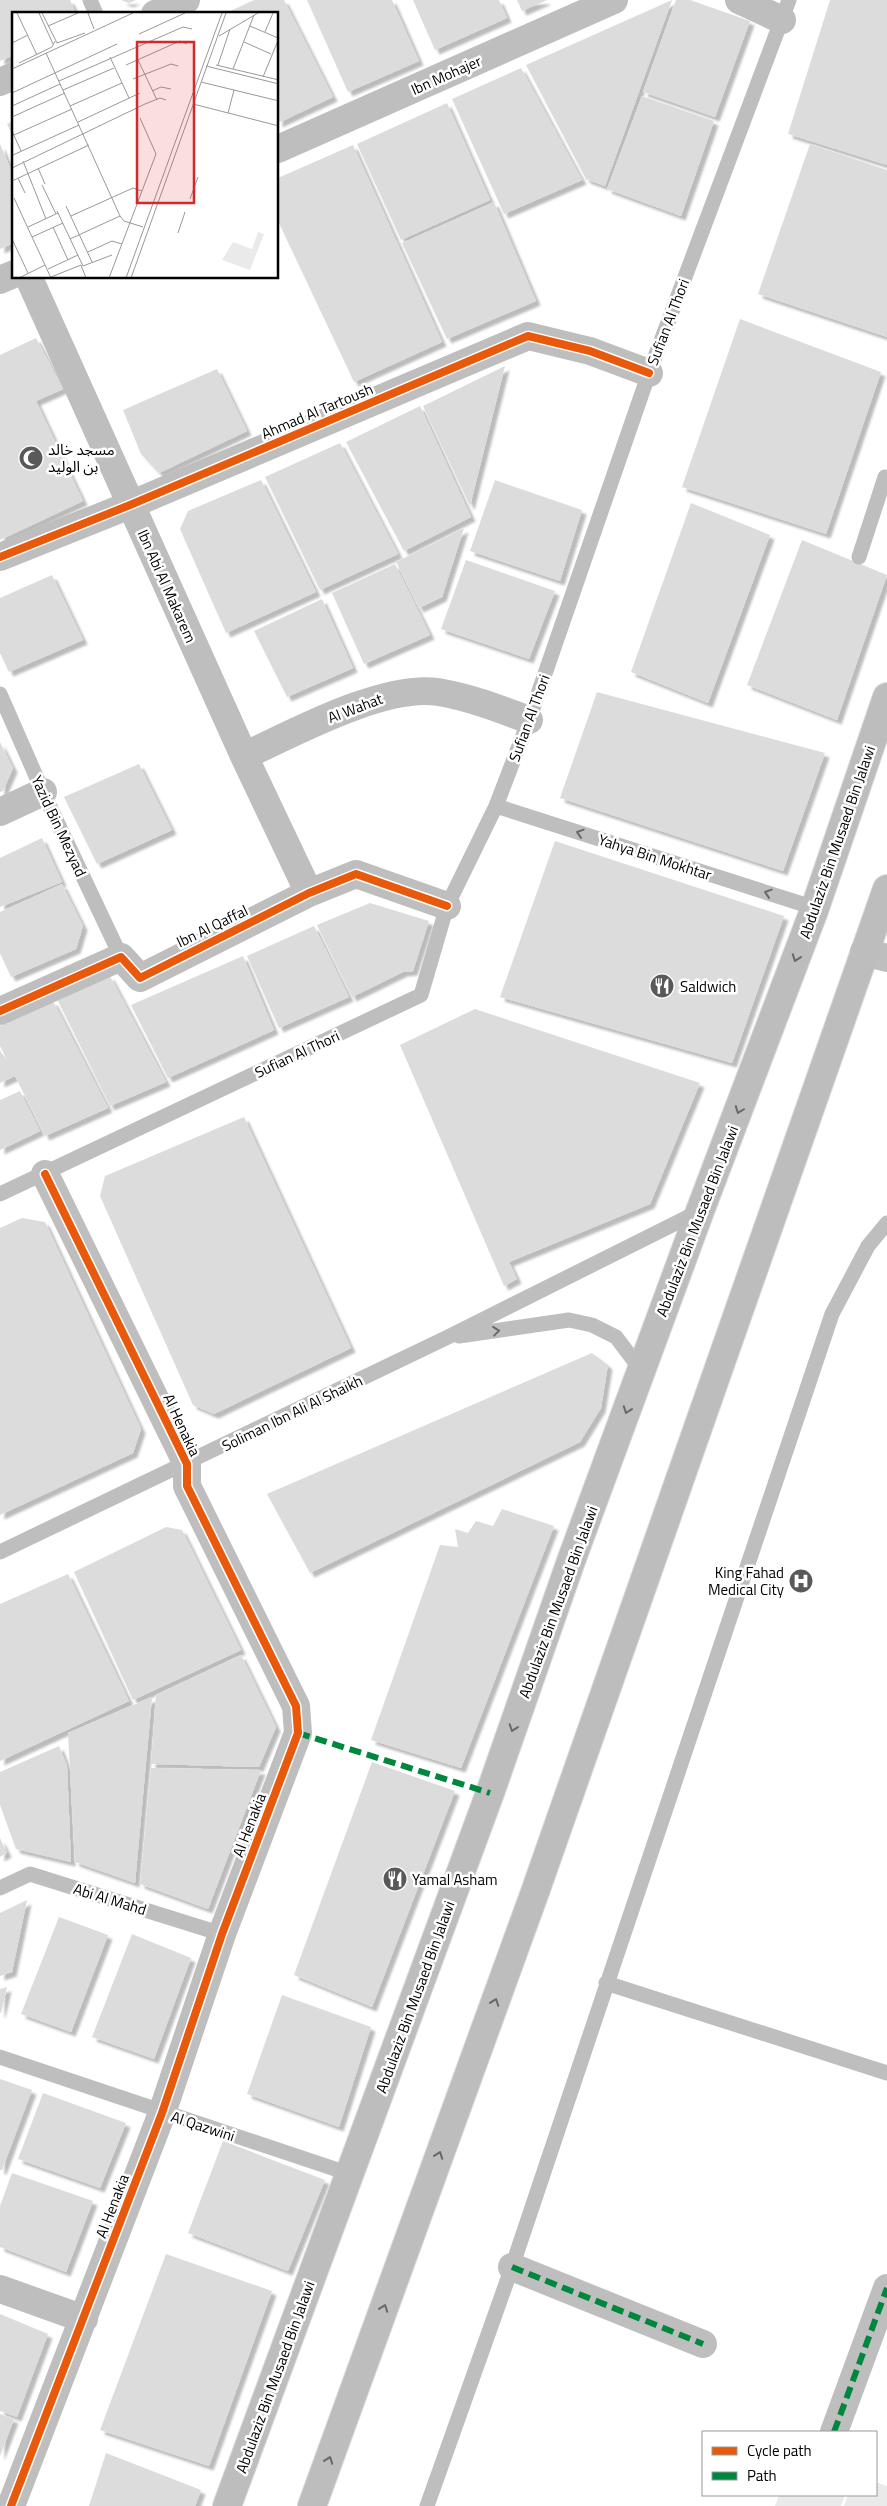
<svg xmlns="http://www.w3.org/2000/svg" width="887" height="2506" viewBox="0 0 887 2506" font-family="'Titillium Web','Noto Sans Arabic',sans-serif">
  <defs>
    <filter id="shadow"><feDropShadow dx="4.5" dy="4.5" stdDeviation="1" flood-color="#0004"/></filter>
  </defs>
  <rect width="100%" height="100%" fill="#fff"/>
  <!-- green -->
  <path fill="#eaeaea" d="M876,2482L887,2486V2506H844L848,2495H876Z
    M779,2495H845L841,2506H775Z"/>
  <!-- building -->
  <path fill="#dcdcdc" filter="url(#shadow)" d="M0,0H70L76,14H14V55L0,61Z
    M121,0H136L129,3Z
    M254,0H284L333,97L278,123V14H224Z
    M307,0H392L419,61L348,92Z
    M413,0H499L507,18L435,50Z
    M517,0H547L522,11Z
    M672,0L605,186L586,179L526,65Z
    M676,0H690L750,21L715,117L643,92Z
    M830,0H887V165L788,134Z
    M521,68L582,180L504,214L452,99Z
    M642,96L714,121L681,216L607,189Z
    M447,103L490,200L401,240L357,144Z
    M14,120V138L7,124Z
    M0,144L14,177V243L0,249Z
    M810,144L887,170V337L758,294Z
    M353,145L442,342L354,382L278,221V178Z
    M494,202L536,301L447,339L402,243Z
    M740,319L881,372L826,534L682,487Z
    M36,338L63,389L36,401L83,501L0,540V355Z
    M505,366L470,506L423,406Z
    M217,369L247,431L159,473L141,454L123,410Z
    M420,406L471,517L404,551L346,442Z
    M340,443L398,554L320,590L265,477Z
    M261,480L316,592L226,633L180,529L188,511Z
    M495,480L582,510L560,581L470,551Z
    M691,503L770,535L708,703L631,672Z
    M464,528L442,597L419,608L396,562Z
    M802,540L887,575L837,720L747,685Z
    M466,560L555,591L529,659L441,629Z
    M395,564L430,635L364,664L332,593Z
    M52,575L83,640L9,672L0,653V598Z
    M322,599L353,668L287,697L254,631Z
    M597,692L825,753L783,871L560,798Z
    M0,742L13,768L3,791L0,792Z
    M139,764L172,830L97,864L64,797Z
    M42,838L62,882L0,907V858Z
    M555,841L784,916L732,1063L500,997Z
    M62,884L83,926L76,949L11,977L0,953V912Z
    M370,903L429,921L413,971L403,972L352,997L317,925Z
    M314,926L349,997L279,1028L247,956Z
    M243,956L274,1030L168,1078L131,1005Z
    M110,976L166,1082L110,1106L57,999Z
    M53,1001L108,1108L45,1136L15,1076L0,1083V1050L12,1070L0,1046V1026Z
    M475,1009L700,1083L650,1204L509,1262L517,1279L504,1286L400,1045Z
    M20,1091L40,1131L0,1150V1100Z
    M244,1117L351,1348L214,1414L193,1405L100,1196L105,1176Z
    M22,1218L45,1222L141,1429L133,1453L0,1515V1228Z
    M592,1353L608,1365L601,1408L580,1442L310,1573L267,1494Z
    M502,1509L554,1526L461,1768L371,1740L440,1545L458,1547L455,1529L468,1533L476,1521L493,1526Z
    M166,1527L182,1530L241,1650L133,1700L74,1572Z
    M68,1574L129,1701L0,1761V1604Z
    M241,1655L276,1727L259,1767L151,1764L156,1695Z
    M152,1697L135,1883L75,1862L68,1733Z
    M59,1746L67,1766L71,1862L16,1849L0,1805V1772Z
    M372,1762L455,1791L372,2007L294,1975Z
    M151,1768L261,1770L208,1909L140,1884Z
    M0,1838L7,1853L0,1857Z
    M27,1900L12,1972L0,1976V1913Z
    M59,1917L108,1935L71,2032L21,2014Z
    M132,1934L191,1958L154,2059L92,2037Z
    M7,1987L1,2013H0V1989Z
    M282,1995L371,2027L339,2127L247,2094Z
    M0,2079L32,2090L2,2170H0Z
    M43,2093L126,2123L100,2188L18,2159Z
    M223,2141L325,2180L288,2271L188,2233Z
    M12,2173L93,2201L66,2272L0,2247V2206Z
    M166,2254L272,2291L209,2466L100,2430Z
    M0,2314L48,2334L17,2417L0,2411Z
    M0,2414L14,2419L0,2456Z
    M106,2453L201,2490L195,2506H89Z"/>
  <g fill="none" stroke-linecap="round" stroke-linejoin="round">
    <defs>
      <path id="primary" d="M227,2506L490,1793L571,1561L700,1211L815,908L887,697
        M312,2506L535,1892L887,889"/>
    </defs>
    <!-- primary casing -->
    <use href="#primary" stroke="#dbdbdb" stroke-width="30"/>
    <!-- service -->
    <path stroke="#bebebe" stroke-width="15" d="M90,0L96,14
      M859,557L885,477
      M0,694L43,792L121,957
      M496,806L815,908
      M0,1194L421,995L447,906L496,806L529,720L649,373L789,0
      M459,1336L569,1320L592,1325L616,1337L641,1370
      M0,1552L448,1337L700,1211
      M0,1888L30,1874L222,1934
      M606,1983L887,2073
      M0,2057L350,2174
      M427,2506L512,2267L832,1314L868,1246L887,1223"/>
    <!-- minor -->
    <path stroke="#bebebe" stroke-width="28" d="M739,0L782,20
      M155,14L186,0
      M0,82L14,76
      M278,149L614,0
      M29,278L244,756L309,893
      M0,280L14,274
      M0,557L130,505L528,336L590,351L649,373
      M244,756C294,733 383,684 438,692C469,697 500,709 529,720
      M0,812L43,792
      M864,952L887,958
      M0,1011L121,957L140,978L309,893L356,874L447,906
      M512,2267L703,2344
      M0,2289L84,2319
      M834,2432L887,2288
      M11,2506L162,2113L222,1934L298,1733L296,1706L187,1486V1464L45,1174"/>
    <!-- primary -->
    <use href="#primary" stroke="#bdbdbd" stroke-width="28"/>
    <!-- quiet -->
    <path stroke="#00873e" stroke-width="6" stroke-dasharray="12 6" stroke-linecap="butt" d="M298,1733L490,1793
      M512,2267L703,2344
      M834,2432L887,2288"/>
    <defs>
      <path id="cycleway" d="M0,557L130,505L528,336L590,351L649,373
        M0,1011L121,957L140,978L309,893L356,874L447,906
        M11,2506L162,2113L222,1934L298,1733L296,1706L187,1486V1464L45,1174"/>
    </defs>
    <!-- cycleway casing -->
    <use href="#cycleway" stroke="#fff" stroke-width="11"/>
    <!-- cycleway -->
    <use href="#cycleway" stroke="#e8590c" stroke-width="8"/>
  </g>
  <!-- one-way arrows -->
  <defs><path id="oneway-chevron" d="M-2-3.5L2.5 0L-2 3.5" fill="none" stroke-width="1.6" stroke-linecap="round" stroke-linejoin="round" transform="scale(1.25)"/></defs>
  <g stroke="#686868">
    <use href="#oneway-chevron" transform="translate(580 833) rotate(-162)"/>
    <use href="#oneway-chevron" transform="translate(768 893) rotate(-162)"/>
    <use href="#oneway-chevron" transform="translate(796 958) rotate(110)"/>
    <use href="#oneway-chevron" transform="translate(739 1110) rotate(111)"/>
    <use href="#oneway-chevron" transform="translate(496 1331) rotate(-7)"/>
    <use href="#oneway-chevron" transform="translate(627 1410) rotate(110)"/>
    <use href="#oneway-chevron" transform="translate(513 1728) rotate(109)"/>
    <use href="#oneway-chevron" transform="translate(495 2002) rotate(-70)"/>
    <use href="#oneway-chevron" transform="translate(439 2155) rotate(-70)"/>
    <use href="#oneway-chevron" transform="translate(384 2308) rotate(-70)"/>
    <use href="#oneway-chevron" transform="translate(329 2460) rotate(-70)"/>
  </g>
  <!-- icons -->
  <defs>
    <symbol id="mosque-disc" viewBox="-11 -11 22 22"><circle r="9.5" fill="#595959" stroke="#fff"/><path d="M3.5-4.9A6 6 0 1 0 3.5 4.9A5 5 0 1 1 3.5-4.9Z" fill="#fff"/></symbol>
    <symbol id="restaurant-disc" viewBox="-11 -11 22 22"><circle r="9.5" fill="#595959" stroke="#fff"/><path d="M-5-6h1v4h1v-4h1v4h1v-4h1v5L-1.5 .5V6h-2V.5L-5-1ZM5-6V6H3V1.5H1.5Q1.5-4 5-6Z" fill="#fff"/></symbol>
    <symbol id="hospital-disc" viewBox="-11 -11 22 22"><circle r="9.5" fill="#595959" stroke="#fff"/><path d="M-5-5h3v3.5h4V-5h3V5h-3V1.5h-4V5h-3Z" fill="#fff"/></symbol>
  </defs>
  <g fill-rule="evenodd">
    <use href="#mosque-disc" x="17" y="444" width="28" height="28"/>
    <use href="#restaurant-disc" x="648" y="972" width="28" height="28"/>
    <use href="#hospital-disc" x="787" y="1567" width="28" height="28"/>
    <use href="#restaurant-disc" x="381" y="1865" width="28" height="28"/>
  </g>
  <g text-anchor="middle" dominant-baseline="central" stroke-width="5" stroke-linejoin="round" paint-order="stroke">
    <!-- street labels -->
    <g font-size="15" fill="#000" stroke="#fff">
      <text transform="translate(446 75) rotate(-24)">Ibn Mohajer</text>
      <text transform="translate(668 322) rotate(-69)">Sufian Al Thori</text>
      <text transform="translate(317 411) rotate(-23)">Ahmad Al Tartoush</text>
      <text transform="translate(167 586) rotate(66)">Ibn Abi Al Makarem</text>
      <text transform="translate(355 708) rotate(-21)">Al Wahat</text>
      <text transform="translate(529 718) rotate(-70)">Sufian Al Thori</text>
      <text transform="translate(59 826) rotate(65)">Yazid Bin Mezyad</text>
      <text transform="translate(837 842) rotate(-71)">Abdulaziz Bin Musaed Bin Jalawi</text>
      <text transform="translate(655 857) rotate(18)">Yahya Bin Mokhtar</text>
      <text transform="translate(212 926) rotate(-26)">Ibn Al Qaffal</text>
      <text transform="translate(297 1054) rotate(-25)">Sufian Al Thori</text>
      <text transform="translate(697 1221) rotate(-69)">Abdulaziz Bin Musaed Bin Jalawi</text>
      <text transform="translate(292 1413) rotate(-26)">Soliman Ibn Ali Al Shaikh</text>
      <text transform="translate(182 1425) rotate(65)">Al Henakia</text>
      <text transform="translate(558 1602) rotate(-70)">Abdulaziz Bin Musaed Bin Jalawi</text>
      <text transform="translate(249 1825) rotate(-69)">Al Henakia</text>
      <text transform="translate(110 1899) rotate(17)">Abi Al Mahd</text>
      <text transform="translate(415 1997) rotate(-70)">Abdulaziz Bin Musaed Bin Jalawi</text>
      <text transform="translate(203 2126) rotate(18)">Al Qazwini</text>
      <text transform="translate(112 2206) rotate(-69)">Al Henakia</text>
      <text transform="translate(275 2377) rotate(-70)">Abdulaziz Bin Musaed Bin Jalawi</text>
    </g>
    <!-- poi labels -->
    <g font-size="15" fill="#000" stroke="#fff" text-anchor="start">
      <text x="48" y="449">مسجد خالد<tspan x="48" dy="17">بن الوليد</tspan></text>
      <text x="680" y="986">Saldwich</text>
      <text x="784" y="1572" text-anchor="end">King Fahad<tspan x="784" dy="17">Medical City</tspan></text>
      <text x="412" y="1879">Yamal Asham</text>
    </g>
  </g>
  <!-- overview -->
  <g transform="translate(12 12)">
    <rect width="266" height="266" fill="#fff"/>
    <path d="M246,220L252,222L238,258L210,248L221,230L240,237Z" fill="#eaeaea"/>
    <path fill="none" stroke="#999" stroke-width="1" d="M5,1L25,43M27,1L41,32M30,1L45,31L73,21M76,1L82,17M36,14L66,1M238,14L266,26M253,20L261,1M127,22L173,1M207,24L246,1M232,30L259,42M0,31L16,23M34,41L108,204L112,209L131,215M98,45L117,86M126,48L145,88M7,51L40,35L43,29M114,53L168,29L175,32M204,53L267,68M206,53L218,17M194,54L267,72M0,57L121,1M221,57L242,3M251,65L267,26M121,67L159,52L166,54M47,69L171,15L180,17M189,70L267,89M51,78L102,56M140,79L149,75L159,77M0,81L105,32M181,92L267,114M0,94L48,72M58,94L110,71M216,101L222,78M0,105L53,81M66,110L128,81M0,119L9,139M2,123L60,97M1,143L67,113M11,149L34,207M0,156L133,92L148,86L154,88M26,156L33,172M6,166L13,181M0,169L77,133M30,173L44,202M2,186L39,266M178,187L186,165M54,194L80,250M45,199L71,254M59,204L121,176L130,179M16,215L46,201M41,215L56,248M166,221L173,200M20,225L51,211M0,227L16,261M58,227L108,204M76,240L100,229L110,232M71,254L100,243M36,257L66,243M39,265L69,253L74,266M7,266L33,253M97,266L144,142L128,106M114,266L210,1M119,266L214,1"/>
    <path fill="#d62828" fill-opacity="0.15" stroke="#d62828" stroke-width="2.5" d="M125,30H182V191H125Z"/>
    <rect width="266" height="266" fill="none" stroke="#000" stroke-width="2.5"/>
  </g>
  <!-- legend -->
  <rect x="702" y="2431" width="175" height="65" fill="#ffffff" stroke="#999999"/>
  <rect x="712" y="2447" width="25" height="8" fill="#e8590c" stroke="#999999"/>
  <text x="747" y="2456" font-size="15" fill="#000000">Cycle path</text>
  <rect x="712" y="2472" width="25" height="8" fill="#00873e" stroke="#999999"/>
  <text x="747" y="2481" font-size="15" fill="#000000">Path</text>
</svg>
